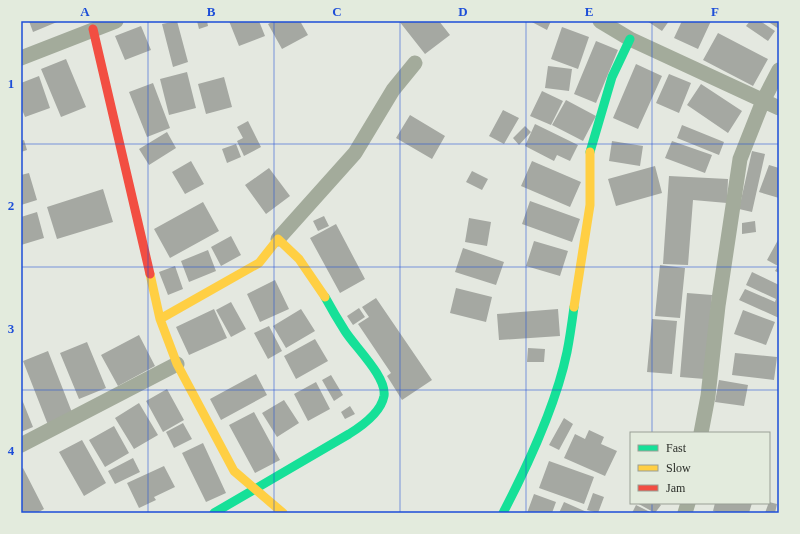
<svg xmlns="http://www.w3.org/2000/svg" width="800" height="534" viewBox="0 0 800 534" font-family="Georgia,serif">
  <rect width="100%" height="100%" fill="#e4e8e0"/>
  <!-- building -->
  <path fill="#a5a8a2" d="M29,21H57V22L33,32Z
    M177,21L188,62L173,67L162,24Z
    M197,21H207L208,26L199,29Z
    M229,21H259L265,36L239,46Z
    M274,21H300L308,35L282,49L268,24Z
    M399,21H439L450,35L425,54Z
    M530,21H551L547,30Z
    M647,21H669L662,31Z
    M682,21H711L698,49L674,38Z
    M750,21H760L775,31L768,41L746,26Z
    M767,21H779V29Z
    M141,26L151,50L125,60L115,36Z
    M562,27L589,37L578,69L551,59Z
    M718,33L768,59L753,86L703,60Z
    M596,41L618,50L596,103L574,94Z
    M66,59L86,107L61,117L41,69Z
    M636,64L662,76L638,129L613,118Z
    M548,66L572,69L569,91L545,88Z
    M187,72L196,108L169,115L160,79Z
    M669,74L691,83L679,113L656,103Z
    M39,76L50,108L25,117L21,107V83Z
    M224,77L232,107L206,114L198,84Z
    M153,83L170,128L147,137L129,92Z
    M701,84L742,111L728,133L687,105Z
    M542,91L563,101L551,125L530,116Z
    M566,100L596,116L583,141L552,125Z
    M503,110L519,118L504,144L489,136Z
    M410,115L445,136L432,159L396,138Z
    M248,121L261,147L244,156L237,141L243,138L237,127Z
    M535,124L578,145L570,161L557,155L554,161L525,146Z
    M682,125L724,142L719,155L677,138Z
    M525,126L531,132L519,145L513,138Z
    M167,132L176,148L149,165L139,149Z
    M24,140L27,150L21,152V141Z
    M612,141L643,146L640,166L609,161Z
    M672,141L712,155L705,173L665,158Z
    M236,144L241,157L227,163L222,149Z
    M752,151L765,154L752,212L739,209Z
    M191,161L204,184L185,194L172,172Z
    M532,161L581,182L570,207L521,186Z
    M769,165L779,168V198L759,192Z
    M655,166L662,193L616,206L608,179Z
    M269,168L290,196L266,214L245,185Z
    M472,171L488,179L482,190L466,182Z
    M29,173L37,200L21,205V175Z
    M669,176L728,179L727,203L693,200L688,265L663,264Z
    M103,189L113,222L57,239L47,207Z
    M530,201L580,219L572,242L522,224Z
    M203,202L219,231L170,258L154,229Z
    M37,212L44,238L21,245V217Z
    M324,216L329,226L318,231L313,221Z
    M469,218L491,222L487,246L465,242Z
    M755,221L756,232L742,234V223Z
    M336,224L365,279L340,293L310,238Z
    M231,236L241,255L221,266L211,247Z
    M778,240L779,241V273L775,271L778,266L767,260Z
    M534,241L568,251L560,276L526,266Z
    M463,248L504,262L496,285L455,272Z
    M208,250L216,271L189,282L181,261Z
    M660,265L685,268L680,318L655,316Z
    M175,266L183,289L168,295L159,272Z
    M752,272L779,285V318L739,300L745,289L775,302L776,299L746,285Z
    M275,280L289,309L260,322L247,294Z
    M456,288L492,297L486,322L450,313Z
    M687,293L712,295L705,379L680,377Z
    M376,298L432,380L402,400L387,376L391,373L358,324L369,317L362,307Z
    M231,302L246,329L231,337L216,310Z
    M359,308L365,317L353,325L347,316Z
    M214,309L227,338L189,355L176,327Z
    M301,309L315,331L286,348L273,326Z
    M558,309L560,336L499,340L497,314Z
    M743,310L775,322L766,345L734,334Z
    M652,319L677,321L672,374L647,372Z
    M269,326L282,351L268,359L254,333Z
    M139,335L155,366L118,386L101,355Z
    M315,339L328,361L296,379L284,356Z
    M87,342L106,388L79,399L60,353Z
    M528,348L545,349L544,362H527Z
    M48,351L73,415L48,425L23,361Z
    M735,353L777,357L774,380L732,375Z
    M256,374L267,395L221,420L210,399Z
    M331,375L343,395L334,401L322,380Z
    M719,380L748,385L744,406L715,402Z
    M316,382L330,409L308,421L294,394Z
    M167,389L184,420L163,432L146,401Z
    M21,397L33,427L21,432Z
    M284,400L299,423L277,437L262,413Z
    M139,403L158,435L134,449L115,418Z
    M350,406L355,414L345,419L341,412Z
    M254,412L280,460L255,473L229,425Z
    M564,418L573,424L559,450L549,445Z
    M183,423L192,439L174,448L166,432Z
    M114,426L129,453L105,467L89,440Z
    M589,430L604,437L601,444L617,451L605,476L564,458L575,434L585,439Z
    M82,440L106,483L84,496L59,452Z
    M203,443L226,493L206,502L182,453Z
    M133,458L140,472L115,484L108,471Z
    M549,461L594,477L584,504L539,488Z
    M164,466L175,487L154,497L156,500L139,508L127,483Z
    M23,468L44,509L37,513H21V469Z
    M593,493L604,497L598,513L587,510Z
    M534,494L556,502L552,513H527Z
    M564,502L589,513H559Z
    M769,502L777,504L775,513H765Z
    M637,503H658L661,505L655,513Z
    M715,503H752L749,513H719L713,511Z
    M636,505L652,513H632Z"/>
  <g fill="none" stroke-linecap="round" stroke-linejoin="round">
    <!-- street -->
    <path stroke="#a3ab9b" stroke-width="15" d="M600,21L630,39L779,108
      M21,58L116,21
      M278,239L355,153L393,90L415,63
      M701,433L708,396L718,306L740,159L763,101L779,70
      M21,445L177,364
      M685,513L688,503"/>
    <!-- fast -->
    <path stroke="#16e098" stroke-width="9" d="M590,152L612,77L630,39
      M214,513L349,434C362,426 381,412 384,396C387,377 355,347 345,331C338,320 331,308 325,297
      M503,513C528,465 556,405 567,352C570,337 572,322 574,307"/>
    <!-- slow -->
    <path stroke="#ffcf43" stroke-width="9" d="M150,274L160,319L177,364L234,471L283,513
      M574,307L590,205V152
      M160,319L259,263L278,239L299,259L325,297"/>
    <!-- jam -->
    <path stroke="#f24e42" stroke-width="9" d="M93,29L150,274"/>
  </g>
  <!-- grid -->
  <path fill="none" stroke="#1d4ed8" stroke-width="1" stroke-opacity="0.55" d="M148,21V513M274,21V513M400,21V513M526,21V513M652,21V433M21,144H779M21,267H779M21,390H779M652,503V513"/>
  <!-- border -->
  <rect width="800" height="534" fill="none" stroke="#e3ebdd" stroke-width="44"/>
  <!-- legend -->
  <rect x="630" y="432" width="140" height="72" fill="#e3ebdd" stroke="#999f95"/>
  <rect x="638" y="445" width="20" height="6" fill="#16e098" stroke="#999f95"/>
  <text x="666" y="452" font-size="12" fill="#2a2d28">Fast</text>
  <rect x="638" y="465" width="20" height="6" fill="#ffcf43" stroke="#999f95"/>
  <text x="666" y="472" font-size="12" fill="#2a2d28">Slow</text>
  <rect x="638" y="485" width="20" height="6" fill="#f24e42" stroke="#999f95"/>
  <text x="666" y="492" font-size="12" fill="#2a2d28">Jam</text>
  <rect x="22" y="22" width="756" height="490" fill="none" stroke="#1d4ed8" stroke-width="1.5"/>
  <g font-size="13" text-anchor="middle" font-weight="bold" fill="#1d4ed8">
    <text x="85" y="16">A</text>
    <text x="211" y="16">B</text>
    <text x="337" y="16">C</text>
    <text x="463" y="16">D</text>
    <text x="589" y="16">E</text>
    <text x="715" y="16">F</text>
    <text x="11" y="88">1</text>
    <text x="11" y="210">2</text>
    <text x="11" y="333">3</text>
    <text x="11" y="455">4</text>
  </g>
</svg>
